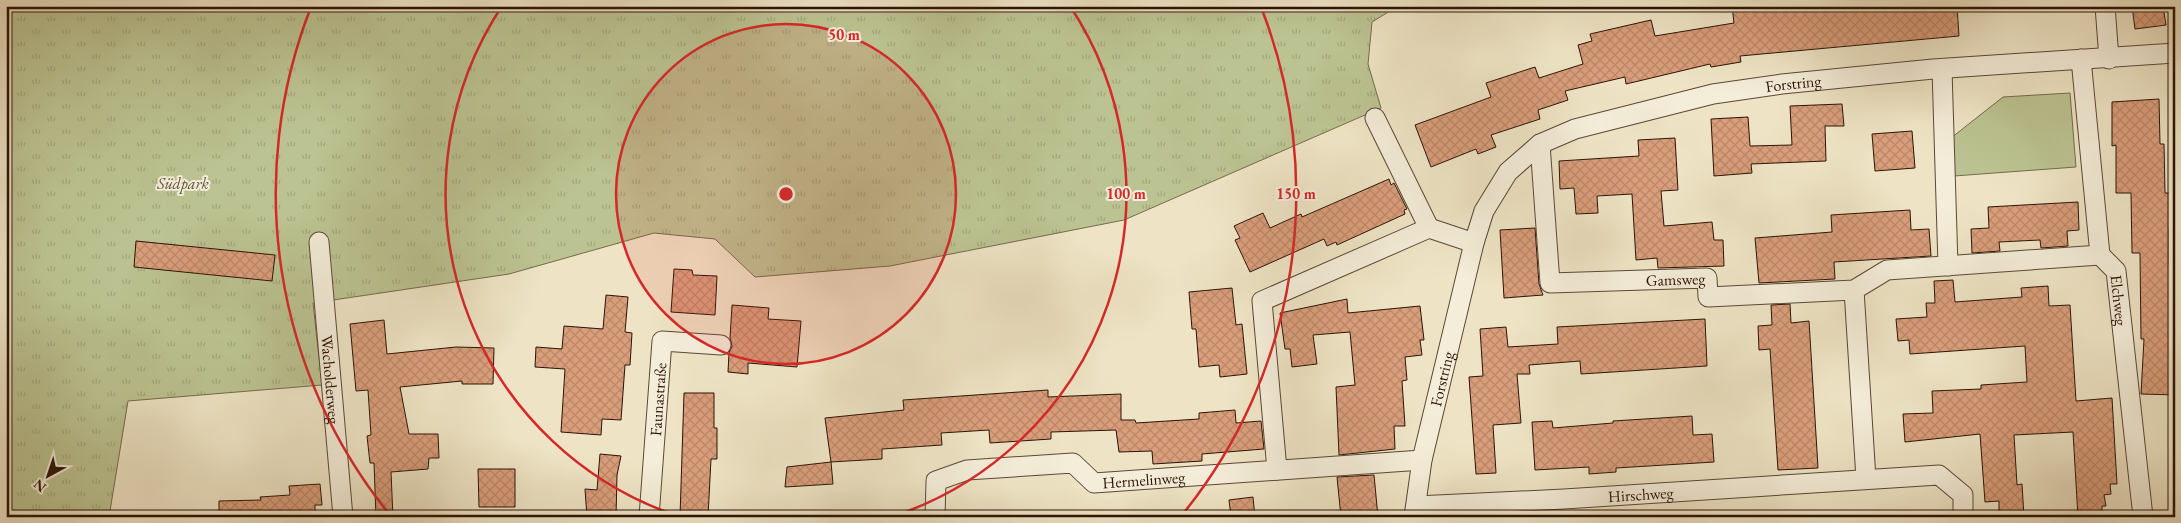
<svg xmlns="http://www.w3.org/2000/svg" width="2181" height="523" viewBox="0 0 2181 523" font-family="'EB Garamond',serif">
  <defs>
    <pattern id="park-tufts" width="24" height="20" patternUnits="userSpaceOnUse" patternTransform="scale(1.25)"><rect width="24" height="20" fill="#bcc392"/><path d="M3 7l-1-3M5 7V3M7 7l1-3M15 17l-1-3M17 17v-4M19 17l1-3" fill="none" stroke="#a2a77c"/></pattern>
    <pattern id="building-cross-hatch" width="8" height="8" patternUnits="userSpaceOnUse" patternTransform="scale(1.25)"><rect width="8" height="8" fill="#da9e7b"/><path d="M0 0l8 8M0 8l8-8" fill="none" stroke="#bb8769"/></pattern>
  </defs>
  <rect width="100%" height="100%" fill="#eee4c5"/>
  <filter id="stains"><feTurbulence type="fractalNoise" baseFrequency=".004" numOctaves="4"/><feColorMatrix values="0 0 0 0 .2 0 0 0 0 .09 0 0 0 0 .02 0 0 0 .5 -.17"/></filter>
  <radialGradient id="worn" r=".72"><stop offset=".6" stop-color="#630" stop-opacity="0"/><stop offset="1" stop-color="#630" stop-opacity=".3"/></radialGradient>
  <!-- green -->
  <path fill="#bcc392" stroke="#746b4c" d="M2070,93L2076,167L1954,176L1951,138L2003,97Z"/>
  <!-- park -->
  <path fill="url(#park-tufts)" stroke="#746b4c" d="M6,6H1398L1372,22L1368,64L1381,108L1124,220L890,266L755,277L715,239L654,233L509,274L313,303L322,385L128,401L109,517H6Z"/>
  <!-- building -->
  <path fill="url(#building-cross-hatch)" stroke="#2c1306" d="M1732,6H1957L1959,36L1740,56L1741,62L1711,67L1710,64L1626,84L1625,77L1565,91L1568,100L1538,110L1540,119L1491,135L1496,147L1478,154L1476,149L1431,167L1415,125L1491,97L1486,83L1535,67L1539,78L1583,64L1578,45L1592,41L1590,34L1651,20L1655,36L1734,23Z
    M2132,6H2163L2166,25L2135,29Z
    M2159,99L2160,144H2164L2165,193H2175V228H2169V265H2175V395L2141,394L2144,339H2141L2140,253H2132L2131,193H2116V145L2112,146V102Z
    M1842,104L1844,126H1825L1826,161L1751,164L1752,173L1714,176L1711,119L1748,117L1750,146L1792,145L1790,106Z
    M1912,131L1915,168L1875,171L1872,134Z
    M1675,138L1678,190L1661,191L1664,226L1712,222L1714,240H1723L1724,266L1658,268L1657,258L1636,260L1632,194L1597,196L1598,213L1576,214L1574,188L1560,189L1559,161L1639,156L1638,140Z
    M1389,179L1391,185L1394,183L1407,209L1404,210L1405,214L1337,245L1336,242L1327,246L1324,239L1250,272L1235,240L1240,238L1234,226L1263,213L1270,228L1301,214L1302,217Z
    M2078,202L2079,230L2067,231L2068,246L2041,248L2040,240L1999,242L2000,251L1972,253L1971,229L1989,228L1988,207Z
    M1910,210L1911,230L1929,229L1931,256L1834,262L1835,279L1759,283L1755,238L1832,232L1831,215Z
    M1535,228L1539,284L1543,295L1504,298L1500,230Z
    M136,241L275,255L272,281L134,267Z
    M674,269L692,270L693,275L717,276L715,315L671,312Z
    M1953,280L1955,302L2022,297L2021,288L2048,286L2049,306L2070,305L2076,401L2112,398L2117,484H2110L2111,494L2104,495L2106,506H2102V517H2078L2073,432L2014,435L2017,485L2022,484L2024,517H1999V501L1985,502L1980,434L1905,442L1903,414L1933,413L1932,391L1981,389V385L2027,382L2025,346L1910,354L1909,340L1898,341L1896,319L1927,317L1926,303H1935L1934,281Z
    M1232,288L1236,325L1242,324L1247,374L1220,377L1219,365L1199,367L1196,329H1192L1189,292Z
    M606,295L628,297L625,332L632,333L630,365H625L621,420L602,419L601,435L561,432L565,369L535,367L536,347L562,349L564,326L603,329Z
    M1347,299L1348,313L1420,306L1424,340H1420L1422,355L1405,357L1407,380L1402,381L1405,426H1394L1395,449L1339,455L1336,387L1355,385L1350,332L1313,335L1317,364L1292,367L1290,349H1285L1280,313Z
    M1790,304L1791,323L1809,321L1818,468L1778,470L1770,349L1759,350L1758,326L1772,325L1771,305Z
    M732,305L769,308L768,319L801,321L797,367L748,363V374L728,372L729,353L732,346L730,338Z
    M1705,319L1707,366L1581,374L1580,361L1529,365L1530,374H1517L1521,423L1493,425L1496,473L1476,474L1469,377L1483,376L1480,329L1506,327L1508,347L1558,344L1557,327Z
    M384,320L387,354L456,347L494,348L493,384H462V381L400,387L409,434H438L439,458H429L428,469L391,472L393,517H376L374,463H370L367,436L371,435L368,390L356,391L350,324Z
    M1048,390V397L1121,394V420H1135L1136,423L1199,419V413L1235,410L1236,423L1261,421L1264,449L1202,454V461L1153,464L1152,451L1119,452L1116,430L1051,432V439L990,443L989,430L941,433L942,445L882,449V459L831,462L825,418L904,410L903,400Z
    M684,393H714V428H717V459H711L708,517H680Z
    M1692,416L1693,435L1712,434L1714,462L1616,468V472L1589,474V467L1535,470L1532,422L1552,421L1553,428L1613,423V421Z
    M600,454L621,456L617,475L616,517H587L585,489L597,490Z
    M831,462L833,484L785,487L787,467Z
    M478,469H515V507H479Z
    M1374,475L1378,517H1341L1337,477Z
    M320,484L322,505H315V517H219V501L261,500L260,497L290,495L289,486Z
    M1253,497L1255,517H1231L1229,500Z"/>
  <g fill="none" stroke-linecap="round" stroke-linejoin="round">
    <defs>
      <g id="minor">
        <path d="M2105,6L2109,59"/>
        <path id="s1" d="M2081,59L2100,255L2116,271L2143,517"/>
        <path d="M1942,69L1948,266"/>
        <path d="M1375,118L1429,228"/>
        <path id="s2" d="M1540,144L1550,283L1707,278L1708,297L1854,290L1887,270L2100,255"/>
        <path id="s3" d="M319,242L343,517"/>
        <path d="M1854,290L1866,479"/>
        <path d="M1277,470L1262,301L1429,228L1474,243"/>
        <path id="s4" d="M1416,506L1564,499L1939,475L1963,495V517"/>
        <path id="s5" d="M649,517L662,341L721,345"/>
        <path id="s6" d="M935,517L936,481L967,470L1073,463L1094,483L1422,460"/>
        <path id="s7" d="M1414,517L1422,460L1474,243L1484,211L1508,172L1540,144L1575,129L1713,94L1782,84L1933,69L2175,53"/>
      </g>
    </defs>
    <!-- minor casing -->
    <use href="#minor" stroke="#5c4736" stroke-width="21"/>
    <!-- minor -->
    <use href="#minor" stroke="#f4edd9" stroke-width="19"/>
  </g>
  <!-- distance rings -->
  <circle cx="786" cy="194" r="170" fill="#d62828" fill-opacity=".12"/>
  <g fill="none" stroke="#d62828" stroke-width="2.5">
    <circle cx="786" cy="194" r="170"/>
    <path d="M678 516A340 340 0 0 1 502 6M1070 6A340 340 0 0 1 894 516"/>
    <path d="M390 515A510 510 0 0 1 311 7M1261 7A510 510 0 0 1 1182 515"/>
  </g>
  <g text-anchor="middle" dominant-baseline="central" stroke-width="4" stroke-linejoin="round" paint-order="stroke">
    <!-- street labels -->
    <g font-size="16" fill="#2c1306" stroke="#f4edd9">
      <text stroke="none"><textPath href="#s7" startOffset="664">Forstring</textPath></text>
      <text stroke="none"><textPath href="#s2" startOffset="265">Gamsweg</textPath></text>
      <text stroke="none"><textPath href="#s1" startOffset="249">Elchweg</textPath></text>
      <text stroke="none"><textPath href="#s3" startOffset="138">Wacholderweg</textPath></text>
      <text stroke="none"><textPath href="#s7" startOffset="141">Forstring</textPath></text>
      <text stroke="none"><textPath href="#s5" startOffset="118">Faunastraße</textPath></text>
      <text stroke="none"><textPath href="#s6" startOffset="254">Hermelinweg</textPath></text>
      <text stroke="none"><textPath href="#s4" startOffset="225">Hirschweg</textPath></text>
    </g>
    <!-- park labels -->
    <g font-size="16" font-style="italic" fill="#5e5137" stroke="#f4edd9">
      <text x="183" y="183">Südpark</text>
    </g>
  </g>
  <circle cx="786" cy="194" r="8" fill="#d62828" stroke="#f4edd9" stroke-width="2.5"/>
  <g font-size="15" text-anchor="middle" font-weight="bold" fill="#d62828" stroke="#f4edd9" stroke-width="4" stroke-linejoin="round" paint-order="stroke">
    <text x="844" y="40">50 m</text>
    <text x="1126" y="199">100 m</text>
    <text x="1296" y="199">150 m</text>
  </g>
  <!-- margin -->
  <rect width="2181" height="523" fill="none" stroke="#eee4c5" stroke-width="25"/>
  <rect x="8" y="8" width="2166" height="508" fill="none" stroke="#2c1306" stroke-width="2.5"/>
  <rect x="12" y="12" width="2156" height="498" fill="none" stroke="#2c1306"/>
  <!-- north arrow -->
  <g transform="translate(48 476) rotate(220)" stroke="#f4edd9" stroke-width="4" paint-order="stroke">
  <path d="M0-4L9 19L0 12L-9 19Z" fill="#2c1306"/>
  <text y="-8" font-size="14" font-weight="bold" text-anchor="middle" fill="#2c1306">N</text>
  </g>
  <rect width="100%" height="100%" filter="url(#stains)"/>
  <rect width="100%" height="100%" fill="url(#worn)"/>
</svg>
